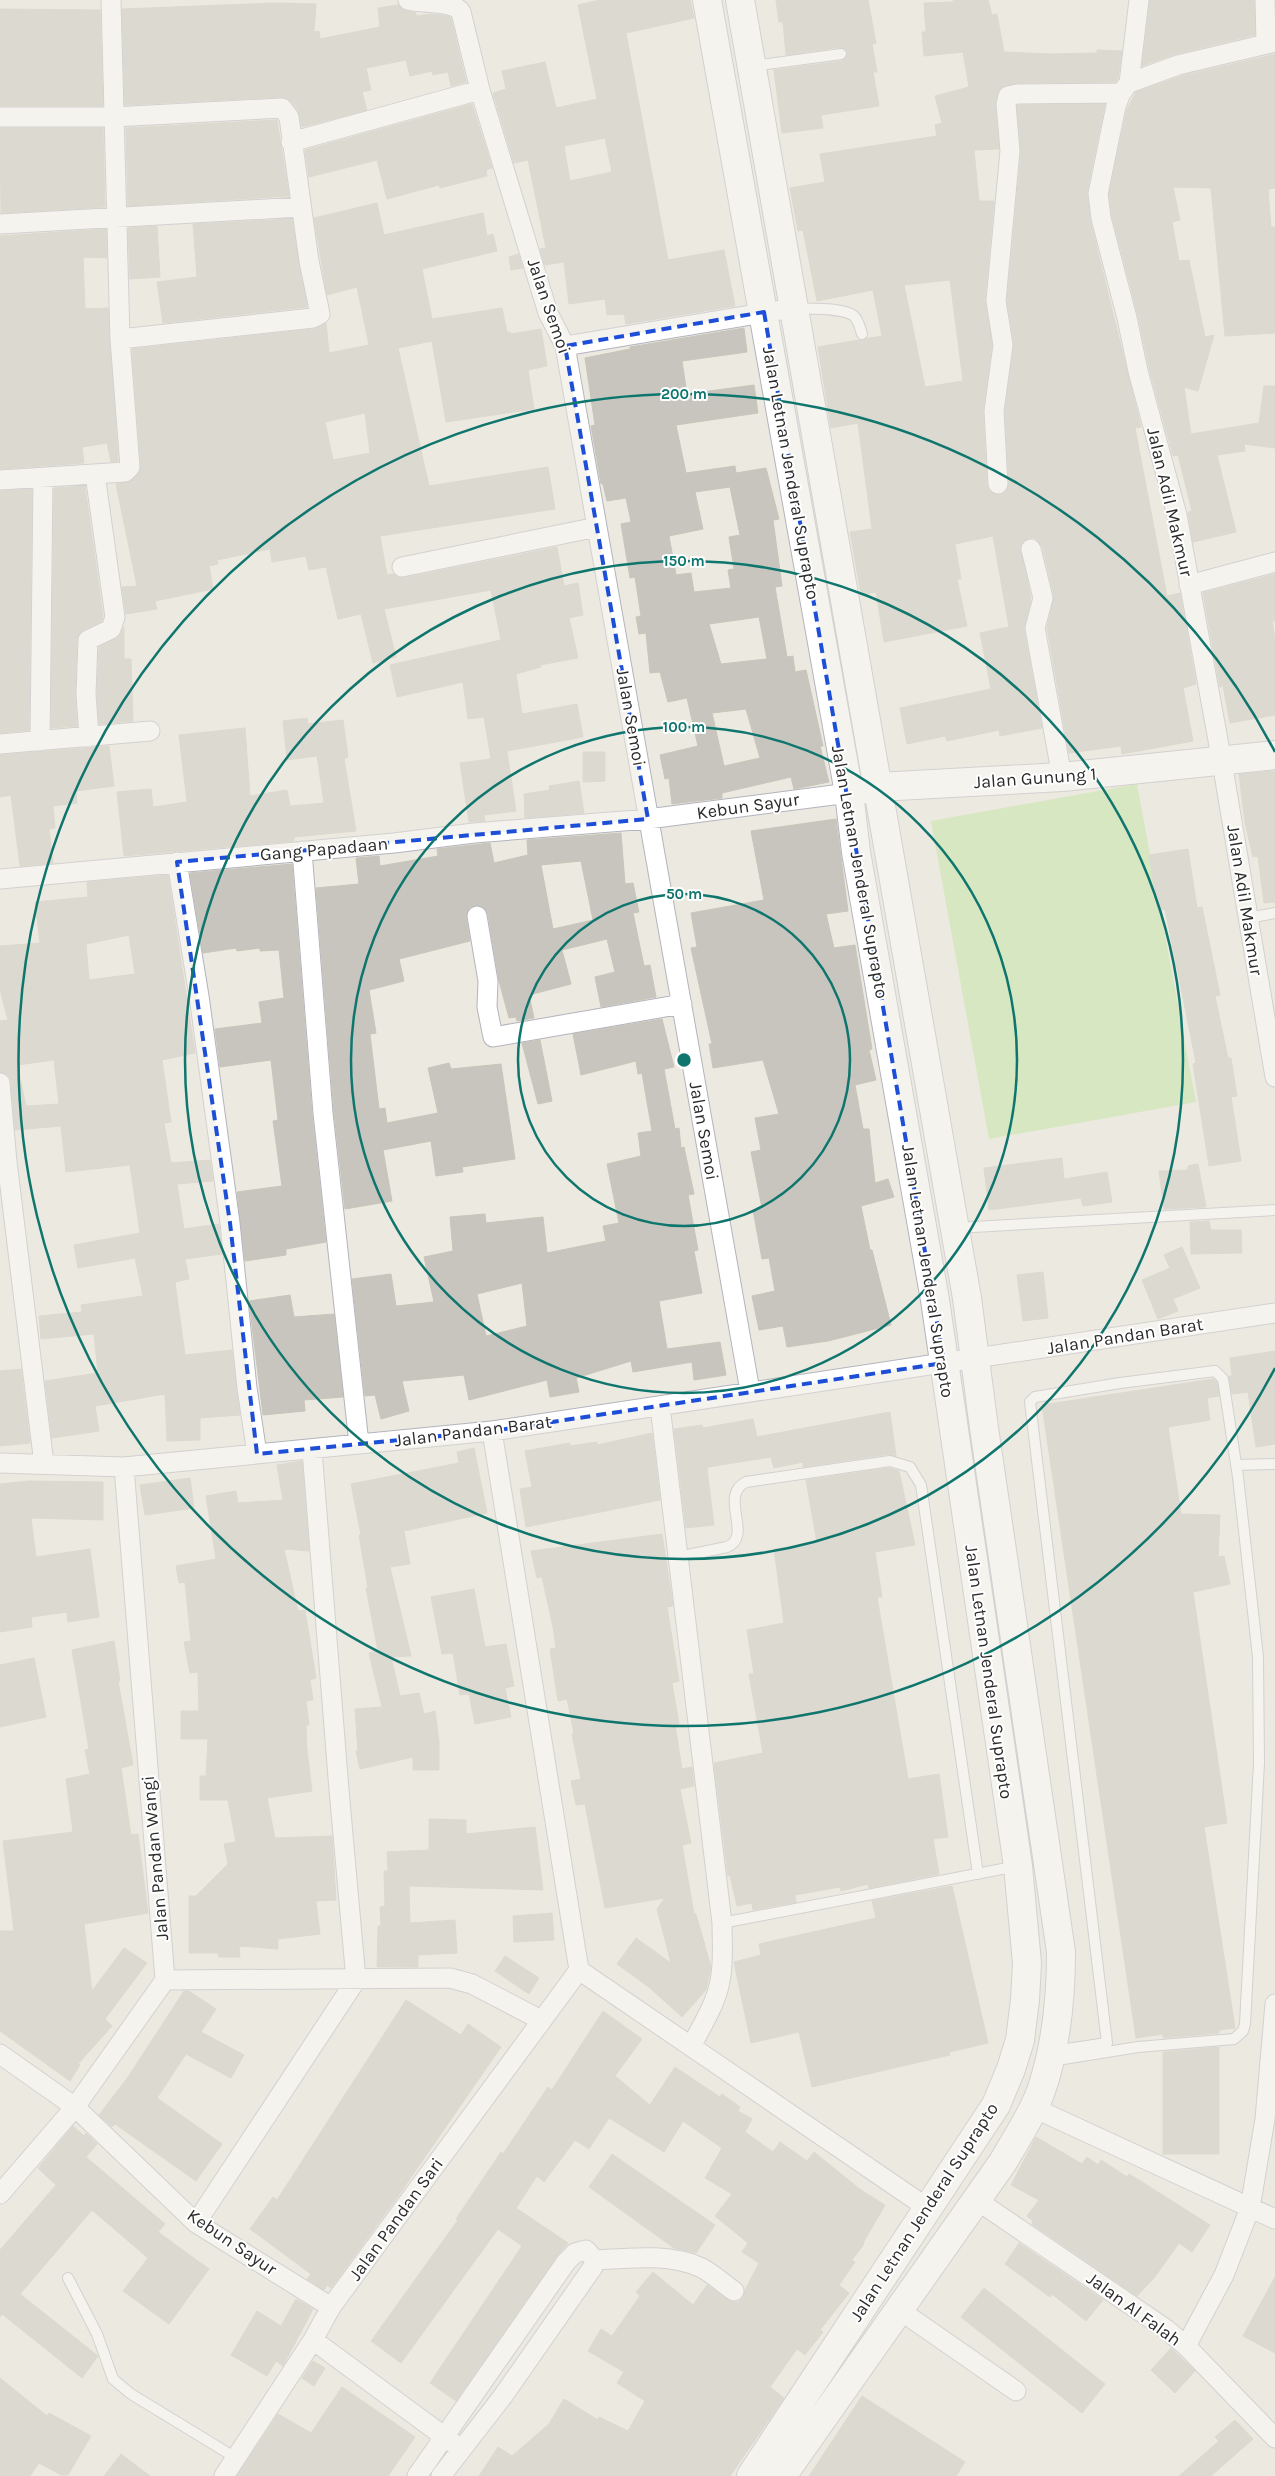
<svg xmlns="http://www.w3.org/2000/svg" width="1275" height="2476" viewBox="0 0 1275 2476" font-family="Karla,sans-serif">
  <rect width="100%" height="100%" fill="#ece9e0"/>
  <!-- pitch -->
  <path fill="#bde49e" d="M1137,784L1196,1102L989,1139L931,821Z"/>
  <!-- building -->
  <path fill="#c8c5bf" stroke="#c8c5b9" fill-rule="evenodd" d="M600,0H690L694,18L626,33L668,260L724,250L735,306L626,324L624,314L607,315L605,299L569,304L564,262L545,265L540,249L546,248L528,160L514,163L493,93L506,89L502,71L545,62L556,108L597,99L578,5ZM605,138L612,172L570,181L564,146Z
    M776,0H868L876,43L872,44L877,72H873L879,106L821,115L823,128L782,133L774,70L842,61L848,54L846,49L840,47L786,55L783,22H779Z
    M953,0H988L992,15L997,14L1004,52L1050,54L1097,53V50L1122,51L1118,78L1116,82L1017,83L1001,88L995,105L999,149L974,150L979,201H994L985,300L992,345L983,411L987,485L989,491L998,495L1005,493L1009,484L1005,411L1014,344L1007,301L1021,152L1017,105L1105,104L1087,192L1090,220L1141,427L1135,428L1167,596L1180,593L1196,684L1183,688L1193,741L1122,754L1121,746L1069,753L1047,628L1054,595L1042,546L1035,538H1029L1020,546L1031,598L1024,630L1042,728L1000,736L999,730L947,741L945,736L907,744L900,708L991,689L980,633L1009,627L993,536L955,544L961,579H957L967,626L884,642L876,592L861,595L850,532L872,529L858,423L831,428L818,347L882,336L873,290L817,301L803,230L798,231L790,188L825,182L820,154L937,136L935,125L942,123L935,96L969,87L963,52L924,56L922,32H926L924,3L954,2ZM950,280L963,381L925,387L904,285Z
    M1150,0H1254L1255,35L1175,54L1142,66Z
    M275,3L316,4L314,32L319,31L320,39L380,27L378,8L398,5L406,11L416,13V16L432,14L448,16L451,18L466,82L451,86L448,72L433,75L432,71L410,76L406,60L366,68L371,90L362,92L367,110L302,127L298,110L291,101L282,97L125,105L122,9Z
    M0,9L100,10L103,106H0Z
    M1275,54V188L1268,189L1271,227H1275V333L1225,336L1211,188L1173,187L1180,220L1172,222L1179,261L1189,260L1205,337L1214,335L1198,391L1184,387L1191,434L1259,423L1264,386H1275V448L1244,444L1245,451L1217,455L1236,532L1193,542L1188,512L1192,511L1178,455L1173,456L1149,368L1138,315L1112,216L1109,194L1127,109L1136,92L1181,76Z
    M472,104L492,168L486,170L487,176L440,188L439,185L387,199L377,160L309,177L305,150Z
    M277,120L289,196L128,206L126,128Z
    M0,128H103L105,207L1,213Z
    M377,203L384,235L483,213L487,236L493,234L497,251L422,269L432,319L502,308L507,332H510L511,334L541,329L547,366L528,370L534,409L446,422L432,341L398,348L429,486L548,467L555,509L380,536L387,575L393,574L404,578L557,547L564,586L578,583L583,615L569,618L578,658L540,665L541,667L516,674L522,714L577,704L583,737L507,751L516,811L484,815L485,821L469,822L460,763L491,759L484,717L468,719L463,682L397,697L390,665L501,640L491,590L384,609L396,657L373,663L361,614L338,619L326,567L309,570L306,556L272,562L270,549L217,560L218,564L209,566L213,589L155,601L157,609L126,614L122,587L137,586L116,484L132,480L140,471L141,467L132,349L314,329L326,323L329,353L369,345L357,287L327,295L314,218ZM365,413L370,453L333,460L325,422Z
    M292,219L307,307L163,323L157,282L197,277L193,224Z
    M157,226L160,277L130,279L128,228Z
    M106,229L107,258L83,257L85,309L108,308L118,461L111,462L107,443L82,447L84,463L0,469V236Z
    M518,254L523,268L511,270L509,257Z
    M744,328L747,352L682,361L687,394L754,385L758,413L676,425L686,473L735,466L736,473L766,468L779,519L773,520L782,586L775,587L787,657L793,656L795,672L806,670L823,746H820L829,782L794,789L791,777L722,793V798L672,804L669,778L665,779L660,755L698,746L687,698L668,702L660,672L650,673L646,633L639,634L636,617L641,616L635,577L630,578L621,524L631,522L626,498L607,501L603,484H601L591,426L595,425L585,358L630,349V347ZM730,487L740,535L729,537L734,569L728,570L731,588L694,592L691,573L676,575L669,536L703,529L695,492ZM759,617L767,659L721,664L709,624ZM746,709L760,758L724,766L712,713Z
    M85,486L103,616L102,621L83,630L77,639L75,694L77,726L51,728L54,488Z
    M32,489L29,730L0,733V491Z
    M1275,574V621H1272L1275,639V715L1230,723L1223,686L1220,687L1203,593Z
    M124,627V659H131L133,721L99,724L97,694L99,647L119,637Z
    M307,718L308,724L343,720L348,757L344,758L356,831L294,837V841L124,856L117,792L151,789L153,807L187,802L179,735L245,728L250,796L287,790L290,806L324,803L317,756L287,760L283,721Z
    M109,746L114,786L76,791L77,803L53,806L55,828L49,829L53,863L20,866L11,795L0,797V755Z
    M583,752H605V781L583,782Z
    M1275,771V902L1264,903L1258,856L1253,857L1245,823L1239,774Z
    M579,781L584,813L525,818L524,794L550,790L549,786Z
    M836,819L848,911L826,914L834,948L855,945L872,1049L869,1050L876,1080L855,1085L863,1129H869L875,1183L888,1179L894,1197L861,1206L870,1250H872L891,1325L828,1341L787,1347L783,1326L759,1330L752,1296L775,1291L769,1258L762,1259L753,1210L762,1208L751,1152L761,1150L755,1118L779,1114L763,1060L713,1068L709,1044H712L691,948L697,947L691,913L764,900L751,831Z
    M621,833L625,884L633,883L639,912L633,913L644,966L650,965L656,997L601,1007L595,977L615,972L607,939L562,950L571,984L529,995L534,1018L517,1021L516,1017L509,1018L499,981L488,914L481,906L470,907L466,917L470,941L399,959L404,981L369,990L376,1033L370,1034L379,1109L385,1108L387,1123L438,1113L428,1068L449,1063L451,1069L501,1064L515,1159L462,1167L463,1172L436,1176L431,1141L383,1150L392,1201L345,1209L334,1112L316,888L359,884L356,858L379,856L380,866L438,856L437,849L490,843L494,863L528,855L527,840ZM581,861L593,920L553,929L541,865Z
    M1188,849L1197,908L1202,907L1220,995L1215,996L1228,1058H1231L1237,1096L1231,1097L1241,1161L1209,1166L1193,1064L1196,1063L1185,1008L1165,909L1158,910L1149,855Z
    M292,864L312,1114L326,1242L286,1249V1255L245,1261L237,1192L282,1186L273,1121L278,1120L271,1060L220,1067L215,1029L262,1023L259,1002L284,998L279,950L260,951V948L237,951L236,948L203,953L190,873Z
    M168,875L195,1053L162,1060L171,1122L164,1123L171,1163L210,1160L213,1181L177,1184L184,1229L219,1224L222,1254L185,1259L189,1279L175,1282L185,1355L232,1350L240,1415L200,1418V1440L167,1441L165,1394L95,1406L99,1431L52,1438L45,1381L98,1373L94,1334L41,1339L39,1316L82,1312L81,1305L143,1296L135,1258L78,1268L74,1245L140,1233L130,1165L66,1172L61,1126L15,1130L11,1082L9,1076L0,1072V1021L8,1020L0,990V946L40,943L35,902L88,897L87,882ZM129,935L135,974L89,980L86,944ZM54,1060L59,1104L26,1106L17,1065Z
    M662,1019L674,1067L664,1069L675,1129L679,1128L681,1148L684,1147L694,1194L688,1195L698,1250L694,1251L702,1293L659,1301L667,1349L720,1342L726,1375L694,1380L692,1362L633,1372L631,1361L576,1378L579,1392L550,1397L547,1380L469,1400L464,1375L402,1381L409,1411L381,1419L375,1395L365,1396L352,1279L391,1274L396,1306L434,1302L424,1257L453,1251L450,1217L485,1214L486,1223L543,1217L547,1253L606,1241L603,1226L619,1223L607,1164L641,1156L638,1133L652,1131L642,1073L638,1074L636,1061L581,1075L573,1034ZM522,1283L527,1326L486,1336L477,1294Z
    M540,1040L552,1101L538,1104L522,1043Z
    M1062,1158L1064,1179L1107,1172L1112,1202L1083,1206L1081,1198L989,1210L984,1168Z
    M1198,1164L1206,1207L1164,1209L1159,1171L1188,1170V1166Z
    M1209,1221L1211,1230H1241L1242,1253L1191,1254L1190,1222Z
    M1182,1247L1200,1288L1173,1299L1178,1311L1158,1319L1142,1280L1170,1268L1164,1255Z
    M1043,1272L1048,1318L1023,1321L1017,1275Z
    M290,1295L294,1317L334,1314L343,1397L304,1400L305,1411L263,1415L249,1301Z
    M1275,1351V1444L1256,1447L1248,1392L1232,1394L1229,1376H1232L1230,1358Z
    M21,1369L30,1443L0,1446V1371Z
    M1213,1379L1217,1382L1219,1396L1207,1398L1210,1420L1168,1427L1181,1514L1220,1515L1218,1557L1224,1556L1230,1584L1193,1592L1227,1823L1204,1827L1235,2028L1219,2030V2033L1163,2038V2034L1136,2038L1042,1405Z
    M890,1412L896,1456L889,1454L803,1467V1462L774,1468L771,1457L708,1467L707,1469L714,1525L686,1528L674,1429L702,1425L703,1428L753,1419L757,1437Z
    M652,1433L660,1500L526,1527L520,1489L532,1487L525,1451L570,1443V1446L597,1442V1445Z
    M474,1448L487,1513L404,1531L410,1564L390,1567L411,1656L391,1657L400,1696L419,1693L424,1714L435,1711L439,1742V1770H413V1757L360,1769L356,1751H358L355,1709L382,1707L369,1653L378,1651L366,1588H368L359,1535H361L351,1484L459,1463L457,1452Z
    M302,1461L309,1551L284,1549L298,1611L305,1610L316,1678L310,1680L313,1700L306,1701L309,1725H306L307,1750L312,1791L267,1798L275,1838L332,1836L336,1900L316,1901L320,1934L278,1939V1949L239,1946L240,1957H219L218,1953H189V1896H196L228,1864L224,1844L236,1842L228,1800H200V1776H206L208,1739H181V1711H199L198,1672L190,1673L184,1642L191,1641L185,1582L179,1583L176,1566L216,1559L206,1496L236,1491L238,1503L283,1500L277,1465Z
    M889,1468L899,1471L915,1545L875,1552L882,1597H877L908,1779L939,1774L948,1837L933,1839L939,1874L869,1888L868,1884L841,1891L840,1887L795,1895L796,1902L753,1910L752,1903L737,1906L730,1875L728,1876L714,1763L763,1753L749,1674H754L747,1630L784,1623L774,1549L817,1543L806,1480Z
    M190,1478L194,1508L145,1515L140,1485Z
    M29,1481L103,1482V1520L31,1518L36,1557L90,1549L99,1617L68,1622L67,1612L31,1617L32,1627L0,1632V1484Z
    M662,1534L673,1606L667,1607L679,1681L672,1683L679,1724L675,1725L682,1769L692,1767L694,1786L680,1789L691,1843L682,1845L694,1914H696L711,1967L706,1990L682,2017L650,1988L617,1964L636,1938L671,1963L657,1909L665,1898L605,1908L585,1804L576,1805L571,1781L581,1779L572,1734L574,1733L567,1699L558,1701L550,1649L556,1648L553,1627L542,1577L537,1578L531,1551Z
    M474,1589L485,1647L506,1644L514,1686L505,1688L511,1717L475,1724L469,1694L460,1695L453,1653L442,1654L431,1597Z
    M114,1641L120,1681H118L133,1765L121,1768L131,1835L138,1834L148,1913L84,1924L92,1991L124,1948L147,1963L105,2019L112,2026L78,2064L80,2065L70,2081L0,2031V1931H14L3,1841L73,1832L66,1779L90,1774L85,1750L89,1749L72,1650Z
    M34,1658L46,1717L0,1727V1665Z
    M429,1819L466,1820V1834L535,1827L543,1890L409,1886L410,1923L455,1920L457,1953L418,1955V1967H377L378,1926H381L380,1907L385,1906L384,1871H388L387,1852L429,1850Z
    M952,1886L988,2043L949,2052L950,2055L812,2087L799,2032L751,2043L734,1962L761,1955L759,1944L876,1918L872,1901Z
    M552,1913L554,1940L514,1942L513,1916Z
    M505,1956L539,1978L529,1994L495,1971Z
    M184,1991H189L216,2009L201,2032L244,2055L231,2078L186,2054L157,2098L222,2144L196,2181L115,2124L112,2127L99,2115L128,2077Z
    M406,2000L461,2035L468,2024L501,2047L396,2199L331,2288L327,2285L324,2290L307,2279L311,2274L250,2229L273,2197L277,2200Z
    M603,2011L642,2039L615,2076L650,2105L675,2067L720,2097L722,2094L740,2107L738,2111L752,2119L745,2132L773,2152L780,2142L807,2161L814,2152L861,2190L885,2205L863,2243L864,2244L852,2260L855,2262L839,2285L849,2293L820,2330L823,2332L805,2355L797,2349L770,2387L784,2398L730,2476H479L498,2447L512,2456L549,2424L564,2399L598,2420L599,2417L628,2431L645,2401L617,2383L624,2372L588,2351L601,2329L612,2336L640,2296L636,2292L653,2272L693,2305L707,2285L732,2302H738L743,2297L745,2290L759,2263L742,2252L748,2243L715,2216L732,2194L705,2178L722,2148L683,2121L664,2152L609,2118L589,2149L575,2140L544,2182L537,2176L516,2208L568,2243L557,2256L456,2401L430,2383L522,2246L498,2229L401,2363L371,2341L458,2220L456,2219L501,2152L503,2154L548,2087L552,2090Z
    M1219,2047V2154H1163V2052Z
    M73,2126L84,2136L86,2133L97,2144L86,2157L165,2224L158,2232L209,2269L169,2324L123,2291L148,2258L92,2210L20,2294L98,2356L82,2378L2,2314L0,2317V2250L56,2185L38,2168Z
    M1036,2137L1082,2164L1087,2157L1098,2165L1101,2160L1127,2177L1129,2174L1142,2182L1210,2225L1192,2252L1179,2243L1154,2278L1137,2296L1032,2224L1033,2221L1027,2216L1039,2200L1011,2185Z
    M612,2154L715,2225L696,2253L674,2248L589,2187Z
    M1019,2243L1103,2300L1086,2321L1052,2294L1050,2297L1005,2264Z
    M1275,2277V2353L1243,2336Z
    M984,2288L1105,2384L1082,2413L961,2317Z
    M296,2299L313,2309L283,2366L276,2361L267,2376L231,2355L257,2311L281,2326Z
    M1171,2348L1195,2371L1175,2393L1151,2370Z
    M313,2361L325,2368L314,2386L302,2378Z
    M0,2378L47,2416L49,2413L91,2436L68,2475H61L39,2463L30,2476H0Z
    M342,2387L415,2437L388,2476H237L278,2414L311,2433Z
    M862,2396L965,2462L956,2476H809Z
    M1235,2420L1253,2439L1211,2476H1179L1219,2441L1215,2437Z
    M121,2454L150,2476H104Z"/>
  <g fill="none" stroke-linecap="round" stroke-linejoin="round">
    <defs>
      <path id="lane" d="M753,66L841,54
        M794,308C809,309 843,307 854,316C859,321 860,328 862,334
        M1248,918L1275,913
        M956,1228L1275,1210
        M1236,1465L1275,1464
        M678,1557L727,1547C754,1536 718,1496 746,1482L890,1461L910,1467L921,1485L978,1874
        M722,1923L1018,1866
        M1051,2061L1138,2047L1234,2039L1243,2031L1245,2024L1259,1763L1258,1657L1238,1477L1223,1379L1215,1371L1120,1383L1035,1397L1030,1402L1107,2043L1053,2051
        M68,2278L97,2334L113,2379L131,2394L236,2458"/>
      <path id="street" d="M408,0C424,4 453,0 461,12L480,90L548,313L565,346L750,1391
        M1265,0L1266,43
        M1275,42L1178,65L1129,83L1121,93L1116,106L1098,194L1101,218L1127,318L1138,371L1177,515L1222,762L1275,1077
        M1129,83L1139,0
        M0,117H113L282,108L289,117L309,261L320,314L313,318L120,339
        M291,142L480,90
        M0,224L301,207
        M565,346L793,308
        M0,480L125,472L130,467L120,339L111,0
        M998,484L994,411L1003,345L996,301L1010,151L1006,104L1008,96L1017,94L1121,93
        M1031,549L1043,598L1035,628L1062,777
        M402,567L597,527
        M1189,585L1275,562
        M89,737L86,694L88,640L111,629L115,617L95,474
        M40,741L43,478
        M0,744L150,731
        M302,851L323,1113L359,1444
        M177,862L199,996L230,1223L247,1388L257,1454
        M0,879L394,843L474,833L648,819L849,793
        M477,916L488,981L487,1007L493,1037L682,1004
        M0,1083L7,1162L44,1464
        M660,1406L722,1923C722,1942 724,1962 720,1981C716,2004 702,2025 692,2045
        M492,1431L579,1970
        M0,1463L124,1467L492,1431L1275,1313
        M579,1970L929,2209
        M165,1980L450,1978L472,1984L541,2020
        M0,2054L75,2107L196,2223L331,2307
        M1034,2108L1275,2219
        M0,2194L75,2107L165,1980L124,1467
        M975,2199L1166,2329L1186,2346L1275,2438
        M196,2223L356,1980L339,1790L312,1450
        M595,2260C629,2258 670,2253 702,2268C713,2274 724,2284 734,2291
        M898,2309L1016,2391
        M313,2340L453,2443
        M1186,2346L1224,2275L1250,2208L1265,2119L1275,2004
        M224,2476L313,2340L331,2307L579,1970
        M417,2476L566,2262L575,2253L586,2250L595,2260L593,2267L503,2396L441,2476"/>
      <path id="secondary" d="M707,0L849,793L856,852L935,1300L1018,1866L1027,1963L1025,2000L1020,2040L1011,2069L996,2105L751,2476
        M740,0L967,1298L984,1428L1061,1952C1061,1998 1056,2047 1041,2091C1032,2116 1016,2139 1003,2162L782,2476
        M860,790L878,787L1062,777L1275,755"/>
    </defs>
    <!-- lane casing -->
    <use href="#lane" stroke="#b3b4be" stroke-width="12"/>
    <!-- street casing -->
    <use href="#street" stroke="#b3b4be" stroke-width="21"/>
    <!-- secondary casing -->
    <use href="#secondary" stroke="#b3b4be" stroke-width="30"/>
    <!-- lane -->
    <use href="#lane" stroke="#fff" stroke-width="10"/>
    <!-- street -->
    <use href="#street" stroke="#fff" stroke-width="19"/>
    <!-- secondary -->
    <use href="#secondary" stroke="#fff" stroke-width="28"/>
  </g>
  <!-- marked area -->
  <path d="M0 0H1275V2476H0ZM764,312L944,1363L492,1431L257,1454L230,1223L177,862L648,819L565,346Z" fill="#ece9e0" fill-opacity=".55" fill-rule="evenodd"/>
  <path fill="none" stroke="#1d4ed8" stroke-width="4" stroke-dasharray="10 6" stroke-linejoin="round" d="M764,312L944,1363L492,1431L257,1454L230,1223L177,862L648,819L565,346Z"/>
  <!-- distance rings -->
  <g fill="none" stroke="#0f766e" stroke-width="2.5">
    <circle cx="684" cy="1060" r="166"/>
    <circle cx="684" cy="1060" r="333"/>
    <circle cx="684" cy="1060" r="499"/>
    <path d="M1275 1368A666 666 0 1 1 1275 752"/>
  </g>
  <g text-anchor="middle" dominant-baseline="central" stroke-width="4" stroke-linejoin="round" paint-order="stroke">
    <!-- street labels -->
    <g font-size="18" fill="#2c2c2c" stroke="#fff">
      <text transform="translate(549 306) rotate(71)">Jalan Semoi</text>
      <text transform="translate(791 473) rotate(80)">Jalan Letnan Jenderal Suprapto</text>
      <text transform="translate(1170 502) rotate(77)">Jalan Adil Makmur</text>
      <text transform="translate(631 717) rotate(80)">Jalan Semoi</text>
      <text transform="translate(1035 778) rotate(-4)">Jalan Gunung 1</text>
      <text transform="translate(748 806) rotate(-8)">Kebun Sayur</text>
      <text transform="translate(324 849) rotate(-5)">Gang Papadaan</text>
      <text transform="translate(860 872) rotate(80)">Jalan Letnan Jenderal Suprapto</text>
      <text transform="translate(1245 900) rotate(81)">Jalan Adil Makmur</text>
      <text transform="translate(704 1131) rotate(80)">Jalan Semoi</text>
      <text transform="translate(928 1271) rotate(81)">Jalan Letnan Jenderal Suprapto</text>
      <text transform="translate(1125 1336) rotate(-9)">Jalan Pandan Barat</text>
      <text transform="translate(473 1431) rotate(-7)">Jalan Pandan Barat</text>
      <text transform="translate(989 1672) rotate(82)">Jalan Letnan Jenderal Suprapto</text>
      <text transform="translate(155 1858) rotate(-95)">Jalan Pandan Wangi</text>
      <text transform="translate(924 2212) rotate(-57)">Jalan Letnan Jenderal Suprapto</text>
      <text transform="translate(396 2219) rotate(-54)">Jalan Pandan Sari</text>
      <text transform="translate(232 2242) rotate(34)">Kebun Sayur</text>
      <text transform="translate(1134 2309) rotate(36)">Jalan Al Falah</text>
    </g>
  </g>
  <circle cx="684" cy="1060" r="8" fill="#0f766e" stroke="#fff" stroke-width="2.5"/>
  <g font-size="15" text-anchor="middle" font-weight="bold" fill="#0f766e" stroke="#fff" stroke-width="4" stroke-linejoin="round" paint-order="stroke">
    <text x="684" y="399">200 m</text>
    <text x="684" y="566">150 m</text>
    <text x="684" y="732">100 m</text>
    <text x="684" y="899">50 m</text>
  </g>
</svg>
